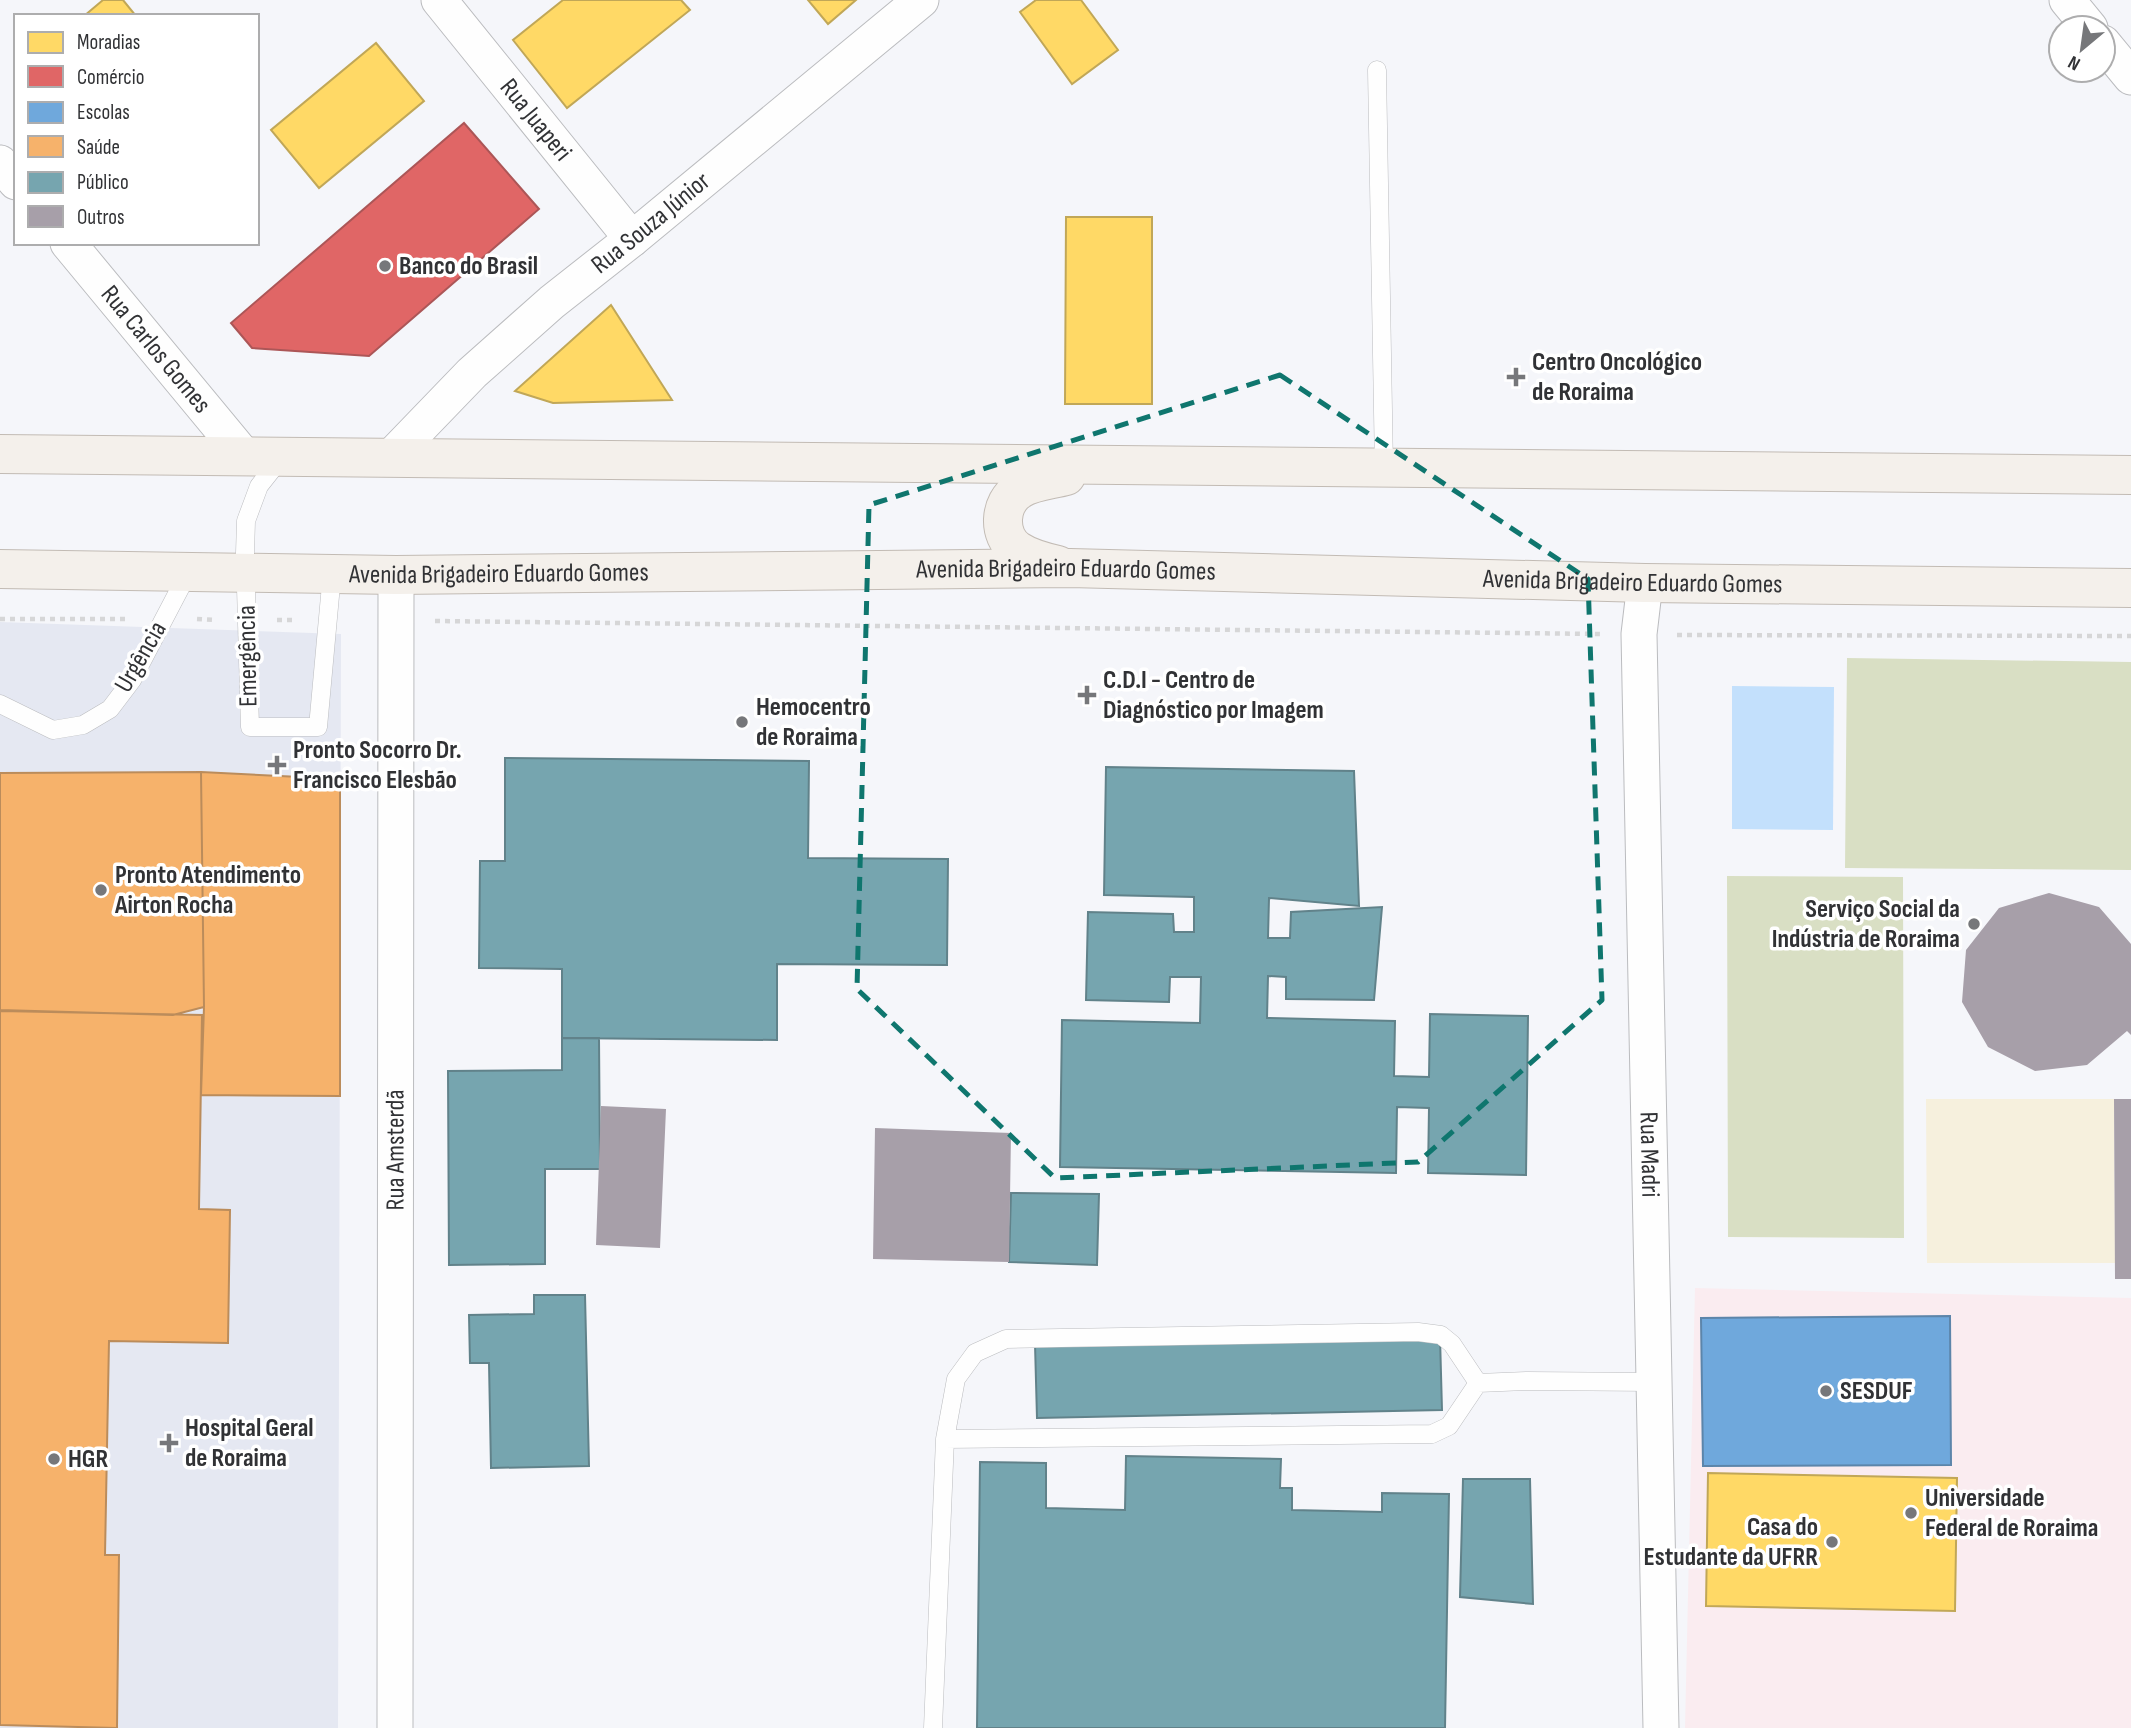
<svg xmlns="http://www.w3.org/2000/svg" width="2131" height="1728" viewBox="0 0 2131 1728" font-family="'Sofia Sans Condensed',sans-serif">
  <rect width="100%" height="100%" fill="#f5f6fa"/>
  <!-- built -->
  <path fill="#e5e8f2" d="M0,622L341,634L338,1728H0Z"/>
  <!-- education -->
  <path fill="#faecf0" d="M1695,1288L2131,1298V1728H1685Z"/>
  <!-- green -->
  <path fill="#d9dfc4" d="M1847,658L2131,662V870L1845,868Z
    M1727,876L1903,877L1904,1238L1728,1237Z"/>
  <!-- sand -->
  <path fill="#f6f0dd" d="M1926,1099H2114L2115,1263H1927Z"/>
  <!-- water -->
  <path fill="#c3e0fc" d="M1732,686L1834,687L1833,830L1732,829Z"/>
  <!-- homes -->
  <path fill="#ffd966" stroke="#c1a757" stroke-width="2" d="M103,0H123L136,16H84Z
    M563,0H681L690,10L567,108L513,40Z
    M808,0H856L828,24Z
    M1036,0H1081L1118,50L1072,84L1020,12Z
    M376,43L424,101L319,188L271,130Z
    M1066,217H1152V404H1065Z
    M611,305L672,400L553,403L515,391Z
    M1708,1473L1957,1478L1955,1611L1706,1606Z"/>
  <!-- shops -->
  <path fill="#e06666" stroke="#ac5657" stroke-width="2" d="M464,123L539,209L369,356L252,348L231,323Z"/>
  <!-- schools -->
  <path fill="#6fa8dc" stroke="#5c85aa" stroke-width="2" d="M1950,1316L1951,1465L1703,1466L1701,1318Z"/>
  <!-- health -->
  <path fill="#f6b26b" stroke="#bb8c5b" stroke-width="2" d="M201,772L204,1007L173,1015L0,1010V773Z
    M201,772L340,779V1096L201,1095L204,1007Z
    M0,1011L202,1015L199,1209L230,1210L228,1343L109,1341L105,1555H119L117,1728L0,1725Z"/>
  <!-- public -->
  <path fill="#76a5af" stroke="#61828a" stroke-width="2" d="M505,758L809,761L808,858L948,859L947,965L777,964V1040L562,1038V969L479,968L480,861H505Z
    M1106,767L1354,771L1359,906L1269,898L1268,938H1290L1291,912L1382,907L1374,1000L1286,999V977L1268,976L1267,1018L1395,1021L1394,1076L1429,1077L1430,1014L1528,1016L1526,1175L1428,1173L1429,1108L1397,1107L1396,1173L1060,1167L1062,1020L1200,1023L1201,977H1170L1169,1002L1086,1000L1088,912L1173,914L1174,932H1194V897L1104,895Z
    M562,1038H599L600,1169H545V1264L449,1265L448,1071L562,1070Z
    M1011,1193L1099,1194L1097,1265L1009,1262Z
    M534,1295H585L589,1466L491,1468L489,1363H470L469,1315L534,1314Z
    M1440,1337L1442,1410L1037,1418L1035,1344Z
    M1126,1456L1281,1459L1280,1488H1292V1510L1382,1512V1493L1449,1494L1445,1728H977L980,1462L1046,1463V1508L1125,1510Z
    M1463,1479H1530L1533,1604L1460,1597Z"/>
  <!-- building -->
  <path fill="#a79fa9" d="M2049,893L2099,907L2131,944V1035L2127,1031L2087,1065L2035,1071L1988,1047L1962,1002L1966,950L1999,908Z
    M2114,1099H2131V1279H2115Z
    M601,1106L666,1109L660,1248L596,1245Z
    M875,1128L1011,1133L1009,1262L873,1259Z"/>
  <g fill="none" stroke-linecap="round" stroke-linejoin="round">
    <defs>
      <path id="lane" d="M1377,70L1384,468
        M282,457L259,486L246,521L245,553L250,727H318L332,574
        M0,704L53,730L83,725L110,709L132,680L188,573
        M1478,1383L1527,1381L1654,1382
        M945,1439L1432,1434L1449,1426L1478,1383
        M933,1728L945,1439L956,1379L975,1353L1006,1339L1418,1332L1441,1335L1452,1344L1478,1383"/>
      <g id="street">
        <path id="s1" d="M439,0L632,239"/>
        <path d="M2067,0L2090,28"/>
        <path d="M2103,43L2131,77"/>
        <path d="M0,163L16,182"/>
        <path id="s2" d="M68,243L245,457"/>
        <path id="s3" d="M391,457L472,373L552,302L632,239L921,0"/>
        <path id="s4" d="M1645,583L1639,634L1661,1728"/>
        <path id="s5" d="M395,1728L396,575"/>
      </g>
      <g id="primary">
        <path d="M0,454L2131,475"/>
        <path d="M1058,565C1044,562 1029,558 1017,550C997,535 999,503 1019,490C1032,481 1052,480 1066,476"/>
        <path id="s6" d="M0,569L396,575L1070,568L1645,583L2131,588"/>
      </g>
    </defs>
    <!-- lane casing -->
    <use href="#lane" stroke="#bbbcbf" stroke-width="19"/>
    <!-- street casing -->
    <use href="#street" stroke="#bbbcbf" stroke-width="37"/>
    <!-- primary casing -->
    <use href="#primary" stroke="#c2bbb4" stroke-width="40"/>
    <!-- path -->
    <path stroke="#d6d6d7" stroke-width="4.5" stroke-dasharray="5 5" stroke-linecap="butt" d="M0,619H129
      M197,619L216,620
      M277,620H297
      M435,621L1602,634
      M1677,635L2131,636"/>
    <!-- lane -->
    <use href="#lane" stroke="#fefefe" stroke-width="18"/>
    <!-- street -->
    <use href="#street" stroke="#fefefe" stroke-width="35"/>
    <!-- primary -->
    <use href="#primary" stroke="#f4f0eb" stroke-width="38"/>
  </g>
  <!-- marked area -->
  <path fill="none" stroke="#0f766e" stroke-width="5" stroke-dasharray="14 9" stroke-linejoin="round" d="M1280,375L1588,579L1602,1000L1418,1162L1055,1178L857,989L869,505Z"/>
  <!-- markers -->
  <g fill="#76777a" stroke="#fff" stroke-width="2.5">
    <circle cx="385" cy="266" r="7"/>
    <path d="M1512.5 366.5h7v7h7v7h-7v7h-7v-7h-7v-7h7z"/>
    <path d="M1083.5 684.5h7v7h7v7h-7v7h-7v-7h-7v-7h7z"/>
    <circle cx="742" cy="722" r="7"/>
    <path d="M273.5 754.5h7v7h7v7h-7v7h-7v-7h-7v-7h7z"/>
    <circle cx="101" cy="890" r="7"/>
    <circle cx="1974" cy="924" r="7"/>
    <circle cx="1826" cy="1391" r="7"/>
    <path d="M165.5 1432.5h7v7h7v7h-7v7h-7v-7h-7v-7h7z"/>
    <circle cx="54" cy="1459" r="7"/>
    <circle cx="1911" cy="1513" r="7"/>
    <circle cx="1832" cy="1542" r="7"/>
  </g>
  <g text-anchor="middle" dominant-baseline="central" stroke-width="7" stroke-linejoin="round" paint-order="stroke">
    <!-- street labels -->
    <g font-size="26" fill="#313235" stroke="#fff">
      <text stroke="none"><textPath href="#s1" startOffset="154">Rua Juaperi</textPath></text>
      <text stroke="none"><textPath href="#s3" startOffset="350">Rua Souza Júnior</textPath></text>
      <text stroke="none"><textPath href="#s2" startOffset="138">Rua Carlos Gomes</textPath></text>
      <text stroke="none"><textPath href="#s6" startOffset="1066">Avenida Brigadeiro Eduardo Gomes</textPath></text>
      <text stroke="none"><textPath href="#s6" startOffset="499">Avenida Brigadeiro Eduardo Gomes</textPath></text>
      <text stroke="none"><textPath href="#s6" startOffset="1633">Avenida Brigadeiro Eduardo Gomes</textPath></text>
      <text transform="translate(248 656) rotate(-91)">Emergência</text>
      <text transform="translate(141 657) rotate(-60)">Urgência</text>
      <text stroke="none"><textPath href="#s5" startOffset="578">Rua Amsterdã</textPath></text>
      <text stroke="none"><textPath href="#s4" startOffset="572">Rua Madri</textPath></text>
    </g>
    <!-- poi labels -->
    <g font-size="26" font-weight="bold" fill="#313235" stroke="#fff" text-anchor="start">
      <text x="399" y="266">Banco do Brasil</text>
      <text x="1532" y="362">Centro Oncológico<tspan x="1532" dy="30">de Roraima</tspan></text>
      <text x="1103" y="680">C.D.I - Centro de<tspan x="1103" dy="30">Diagnóstico por Imagem</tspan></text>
      <text x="756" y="707">Hemocentro<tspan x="756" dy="30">de Roraima</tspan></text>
      <text x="293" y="750">Pronto Socorro Dr.<tspan x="293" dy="30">Francisco Elesbão</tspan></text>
      <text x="115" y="875">Pronto Atendimento<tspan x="115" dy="30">Airton Rocha</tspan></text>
      <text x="1960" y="909" text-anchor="end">Serviço Social da<tspan x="1960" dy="30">Indústria de Roraima</tspan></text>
      <text x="1840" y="1391">SESDUF</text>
      <text x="185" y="1428">Hospital Geral<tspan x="185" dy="30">de Roraima</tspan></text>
      <text x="68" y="1459">HGR</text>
      <text x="1925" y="1498">Universidade<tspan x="1925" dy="30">Federal de Roraima</tspan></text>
      <text x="1818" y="1527" text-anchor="end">Casa do<tspan x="1818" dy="30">Estudante da UFRR</tspan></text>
    </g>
  </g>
  <!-- legend -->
  <rect x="14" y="14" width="245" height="231" fill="#ffffff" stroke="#adadae" stroke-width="2"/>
  <rect x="28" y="32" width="35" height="21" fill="#ffd966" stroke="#adadae" stroke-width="2"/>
  <text x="77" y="49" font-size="21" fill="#313235">Moradias</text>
  <rect x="28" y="66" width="35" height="21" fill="#e06666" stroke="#adadae" stroke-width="2"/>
  <text x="77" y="84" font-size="21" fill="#313235">Comércio</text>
  <rect x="28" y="102" width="35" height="21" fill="#6fa8dc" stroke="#adadae" stroke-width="2"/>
  <text x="77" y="119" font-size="21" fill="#313235">Escolas</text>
  <rect x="28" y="136" width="35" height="21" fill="#f6b26b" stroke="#adadae" stroke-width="2"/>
  <text x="77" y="154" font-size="21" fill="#313235">Saúde</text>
  <rect x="28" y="172" width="35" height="21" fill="#76a5af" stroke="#adadae" stroke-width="2"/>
  <text x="77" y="189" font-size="21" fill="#313235">Público</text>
  <rect x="28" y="206" width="35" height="21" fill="#a79fa9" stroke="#adadae" stroke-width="2"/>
  <text x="77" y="224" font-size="21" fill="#313235">Outros</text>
  <!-- north arrow -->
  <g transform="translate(2082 49) rotate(209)"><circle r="33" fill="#ffffff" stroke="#adadae" stroke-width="2"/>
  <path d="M0-5L12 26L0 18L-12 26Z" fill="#76777a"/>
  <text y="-10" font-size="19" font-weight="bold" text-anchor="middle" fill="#313235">N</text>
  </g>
</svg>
